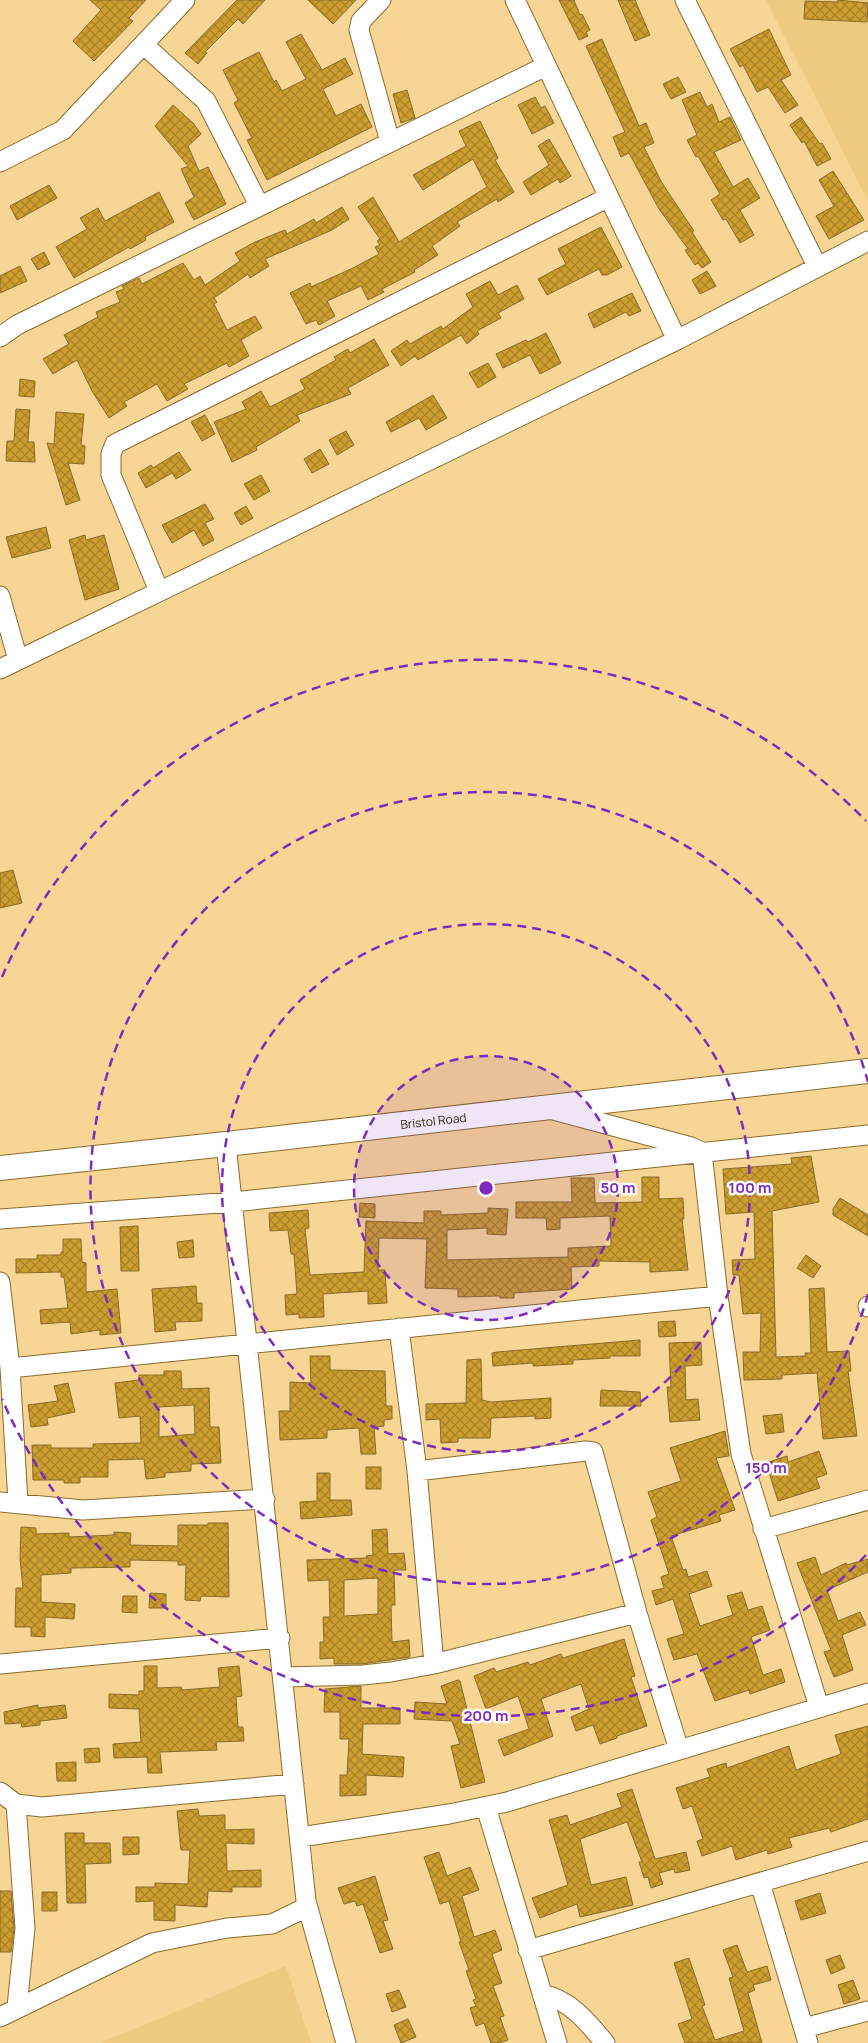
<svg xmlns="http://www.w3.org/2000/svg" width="868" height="2043" viewBox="0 0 868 2043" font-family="Manrope,sans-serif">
  <defs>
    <pattern id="building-cross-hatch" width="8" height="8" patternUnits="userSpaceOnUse" patternTransform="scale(1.25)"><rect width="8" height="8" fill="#cd9e2f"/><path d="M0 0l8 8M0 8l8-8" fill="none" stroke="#a78126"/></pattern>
  </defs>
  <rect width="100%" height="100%" fill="#f7d695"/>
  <!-- built -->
  <path fill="#efcb81" d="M766,0H868V201Z
    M286,1966L311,2043H100Z"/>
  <!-- building -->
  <path fill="url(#building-cross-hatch)" stroke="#886b2a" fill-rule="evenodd" d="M90,0H146L129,18L133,21L94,61L73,41L101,10Z
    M237,0H265L243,24L238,19L205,52L207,53L198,64L185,53Z
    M308,0H356L333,24Z
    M559,0H574L580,15L582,14L590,30L586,32L588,36L579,40Z
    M618,0H635L650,35L635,41Z
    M838,0L868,3L867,22L804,19L805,1L838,2Z
    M769,29L791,75L781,80L798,105L785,113L768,87L757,92L743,65L740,67L730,49Z
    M301,34L322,70L345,58L353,74L323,89L336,116L361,104L372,127L267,180L247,140L252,138L234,103L238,100L223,70L259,52L274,82L276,80L282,91L306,79L286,42Z
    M602,39L639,126L646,123L654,143L644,147L662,183L694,231L692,232L711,262L702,268L698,263L695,265L685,250L688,249L659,209L629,153L621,157L613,137L625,132L586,46Z
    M678,77L686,92L671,99L663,84Z
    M407,90L415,118L401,123L393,94Z
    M700,92L707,107L712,104L719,122L730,117L741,140L714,152L733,187L748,178L760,198L740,210L754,235L740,243L726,219L723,220L711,200L720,194L698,156L696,157L687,140L697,135L682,100Z
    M535,97L541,108L545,106L554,123L532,134L518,105Z
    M173,105L193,123L201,134L188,146L199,171L208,167L226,204L194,220L185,203L194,197L181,169L188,166L155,126Z
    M801,117L820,144L822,143L831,159L817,166L804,141L802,143L790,125Z
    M480,121L498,158L495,160L514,192L498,202L497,199L457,222L460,226L432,246L438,255L414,270L415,272L382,289L384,292L368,300L361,286L327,301L335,316L319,325L316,320L306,324L290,293L310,283L311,287L353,268L379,254L375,247L380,245L377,241L380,239L358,207L373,197L399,242L487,187L473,159L423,190L413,175L466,146L459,131Z
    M549,139L571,176L560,183L558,179L531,195L523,182L549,165L538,146Z
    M833,171L864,220L829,239L816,216L834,206L819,180Z
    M49,185L57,198L17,220L10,206Z
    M159,192L174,222L145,237L146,240L130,249L129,247L74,278L56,247L87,229L80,218L98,208L105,221Z
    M342,207L349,219L332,230L265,259L269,266L250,278L248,274L214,298L217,302L214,304L227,330L255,316L262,328L241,340L249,356L229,367L227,363L184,384L188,389L167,401L157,384L124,402L127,406L109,418L92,391L77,360L53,374L43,359L69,344L64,335L98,317L96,312L120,302L116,292L124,289L122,286L139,278L142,284L183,263L194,280L200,276L205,285L240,261L235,253L255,242L285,230L287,234L314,219L316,223Z
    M601,227L622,267L607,275H602L599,269L547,295L538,279L566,264L558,249Z
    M44,252L50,264L38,270L31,259Z
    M20,266L27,281L0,293V276Z
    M707,271L716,286L700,294L692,280Z
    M490,281L498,295L517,285L524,299L498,313L501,318L477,331L479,334L467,344L461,335L418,360L415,356L401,366L391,351L407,340L410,344L441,326L443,329L473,307L466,294Z
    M632,293L641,311L629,316L626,312L594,328L588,314Z
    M546,333L561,363L540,374L530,355L503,368L496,354L526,340L528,342Z
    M374,339L389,365L348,388L351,394L297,415L300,421L256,447L257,450L232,462L214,422L246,409L242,402L261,391L270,407L305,389L300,380L336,360L334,357L348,349L350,353Z
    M488,363L496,377L478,388L469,373Z
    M20,379L35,381L34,397L19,396Z
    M433,395L447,418L426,430L419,418L391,432L386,422Z
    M16,409L30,410L28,442H34L35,462L6,461L7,441H14Z
    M56,412L84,414L81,445L85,446L84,464L68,463L80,500L66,505L47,443L54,444Z
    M205,415L215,434L202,441L191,422Z
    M346,431L354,445L337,455L329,440Z
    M320,449L329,464L312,473L304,459Z
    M179,452L191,470L176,479L172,473L146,488L138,473L151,465L153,468Z
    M261,475L270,491L254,500L244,484Z
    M205,504L214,519L205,523L214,540L203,546L194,530L172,543L162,525Z
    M246,506L253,518L241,525L234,513Z
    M46,527L51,548L12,558L6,537Z
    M85,535L86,540L104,535L119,589L85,600L69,540Z
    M13,870L22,903L0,908V873Z
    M811,1156L819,1202L772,1211L776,1357L806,1356L805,1353H811L809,1289L824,1288L827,1352L849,1351L851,1371H848L857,1436L823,1439L817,1373L782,1375V1379L744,1380L743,1352H760L761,1313L743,1314L739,1275H733L732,1260L755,1259L754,1212L726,1214L723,1169L792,1164L791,1158Z
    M642,1177H659V1199L683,1198L684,1219H682L688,1270L650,1272V1262L599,1261V1266L571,1267L572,1289L514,1293V1298H500V1296L458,1297V1289L425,1288L427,1239L379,1238L378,1270H385L387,1303L368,1304V1291L323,1294L324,1317L299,1318V1314L286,1315L285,1295L297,1294L294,1254H291L288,1230L270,1231L269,1213L308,1210L309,1228L305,1229L310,1275L364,1272L366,1221L424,1223V1211H441V1215L488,1213V1208L508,1209L506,1235L487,1234V1228L447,1230V1260L568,1257V1248L611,1246L610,1216L560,1218V1229L547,1230L546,1218H516V1202H572L571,1178H594L595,1203L642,1202Z
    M840,1198L868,1215V1236L833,1215V1209Z
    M360,1203L375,1204V1218L359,1217Z
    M138,1226L139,1271H121L120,1227Z
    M63,1239H81L82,1262L86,1263V1292L117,1289L121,1333L100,1335V1330L71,1334L70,1322L41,1324L40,1310L68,1308L64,1277H61V1272L16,1273V1259H37V1255H61V1252H63Z
    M193,1240L194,1257L179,1258L177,1242Z
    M806,1255L821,1266L813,1278L797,1268Z
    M196,1286L197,1303H202V1321L175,1322L176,1330L155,1332L152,1289Z
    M675,1321L676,1336L659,1337L658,1322Z
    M640,1340V1356H610V1358L573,1360V1364L533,1366V1363L493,1366L492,1353L497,1352Z
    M701,1342L702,1365L685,1366L686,1400L698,1399L700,1420L670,1422L667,1387H671L669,1343Z
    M310,1356H330V1370L385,1371L386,1406H392V1419L384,1420V1426L374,1427L376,1454H361L359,1428L327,1430V1438L280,1440L279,1411H290V1382L311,1383Z
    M481,1359L482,1400L491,1402L551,1398V1418L535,1419V1416L491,1418L490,1438H458V1442L441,1443L440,1419L426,1420V1404L466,1403L467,1360Z
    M164,1371H181L182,1389L209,1388L210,1427H219L221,1463L191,1464V1471L165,1473V1477L146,1479L144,1459L108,1460V1477H80V1483H64V1480H33L32,1445H51V1448H93V1444L141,1443L140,1416L119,1418L115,1383L139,1380V1375H164ZM194,1405L195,1434L159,1437V1407Z
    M68,1383L75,1412L47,1418L48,1425L31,1427L28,1405L58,1401L54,1386Z
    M601,1390L640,1392L641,1406H600Z
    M782,1414L784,1432L766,1434L763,1416Z
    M725,1431L729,1456L716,1458L735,1510L719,1515L721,1521L671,1536L683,1570L686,1569L688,1577L707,1571L712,1586L689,1594L700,1626L733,1615L727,1596L742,1592L748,1610L762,1606L770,1630L751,1637L763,1675L781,1669L785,1682L750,1694L749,1690L715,1701L697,1654L674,1660L667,1639L684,1634L673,1599L656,1605L652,1591L664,1588L661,1577L669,1574L651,1520L657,1517L648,1492L681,1481L670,1448Z
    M819,1451L827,1474L816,1478L820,1488L778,1501L766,1463L787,1456L788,1462Z
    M366,1467H381V1489H366Z
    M317,1473H330V1500H351L352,1515L301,1519L300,1502L317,1501Z
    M208,1523H228L229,1597L201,1596L200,1601L185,1600L186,1565H178V1561L130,1560V1567L71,1568V1573L41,1575V1602L75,1604L74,1619L45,1617V1637L31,1636V1627H15L16,1588H23L20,1559L21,1527L36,1528V1534L69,1533V1537L114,1535V1532L131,1533L130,1545L178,1546V1525H208Z
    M387,1529L388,1554L404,1553L406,1570H394L395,1605H391L392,1642L409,1640L410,1657L362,1664H334V1658L320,1659V1642H324L323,1617H330L329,1580L308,1581L307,1560L367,1558L366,1556L373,1555L372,1530ZM378,1578V1614L344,1616V1580Z
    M815,1557L821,1575L846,1563L847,1565L868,1559V1572L827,1590L838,1621L860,1612L866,1625L842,1635L853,1670L834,1677L824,1652L831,1650L797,1563Z
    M150,1593L166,1594V1608H149Z
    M123,1596H137V1613L122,1612Z
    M624,1639L635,1676L631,1677L647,1726L617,1736V1738L600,1744L593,1725L576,1731L571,1717L589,1709L581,1684L541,1699L553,1736L504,1756L498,1740L529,1729L518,1696L486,1709L474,1676L494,1668L496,1672L528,1662L530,1665L561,1654L563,1658Z
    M144,1666H157V1688L181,1687L182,1690L220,1687L218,1668L239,1666L242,1696L236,1697L238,1727H243L244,1741L216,1742L217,1750L160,1752L162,1773H148L147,1757L114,1758L113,1744L141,1742L139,1709L109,1708V1694L139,1695V1691H144Z
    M458,1680L460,1681L485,1782L461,1788L451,1746L460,1744L452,1721L414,1719L415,1702L447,1704L441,1686Z
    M361,1686V1708H400V1724H363L362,1754L404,1757L403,1777L366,1775V1795L340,1796V1775H347L349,1739H340V1712H324L325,1689Z
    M38,1705V1708L65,1705L67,1718L40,1721V1725L22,1727L21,1723L5,1724L4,1712Z
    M868,1726V1819L831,1832L829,1828L789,1838L792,1847L768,1854L767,1850L736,1860L732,1846L702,1856L697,1841L703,1839L692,1806L683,1809L676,1788L710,1777L707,1769L726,1763L727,1768L789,1746L796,1770L841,1754L835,1735Z
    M99,1748L100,1762L85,1763L84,1749Z
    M76,1762V1781H57L56,1763Z
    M632,1789L655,1859L686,1852L690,1870L675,1873L674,1869L659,1873L663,1884L651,1888L648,1877L644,1878L639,1862H642L627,1822L580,1839L591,1885L626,1877L633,1905L580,1917L577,1904L540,1918L532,1898L568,1885L549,1820L567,1815L570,1825L622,1807L617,1794Z
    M198,1809L199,1816L225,1815V1830L254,1829V1844L226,1843L227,1871L261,1870V1887H232V1892L208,1891L207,1907L175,1905V1921L154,1920V1901L136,1902V1887H155V1883L188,1884L190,1850H181L177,1811Z
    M65,1833H84V1843H110L111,1863L85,1864L86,1903H67Z
    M123,1837H139V1854L123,1855Z
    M439,1852L447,1876L470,1867L479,1890L462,1896L474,1937L495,1930L502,1950L492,1954L502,1983L493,1986L504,2016L500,2017L508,2040L499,2043H491L484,2023L476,2026L470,2008L476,2006L473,2000L476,1999L466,1971L469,1970L459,1942H461L449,1901L440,1904L424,1857Z
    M375,1876L388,1920L383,1921L393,1949L380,1953L363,1904L357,1906L355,1901L344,1904L338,1888Z
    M0,1891H11L14,1928L11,1952H0Z
    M42,1892H57V1911H42Z
    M820,1893L826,1913L801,1920L795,1901Z
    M737,1945L747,1972L767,1966L771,1980L753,1985L755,1990L748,1993L762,2043H685L678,2024L692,2019L674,1963L689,1958L705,2005L702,2006L715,2040L744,2031L729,1978L733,1977L723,1950Z
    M840,1955L845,1968L831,1974L826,1960Z
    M853,1980L860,1999L844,2004L838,1985Z
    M399,1990L406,2007L392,2012L386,1994Z
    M408,2019L416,2037L401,2043L394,2025Z"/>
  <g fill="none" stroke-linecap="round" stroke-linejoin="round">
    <defs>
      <path id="minor" d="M381,0L361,21L359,30L390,142
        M515,0L677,340
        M685,0L817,266
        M144,45L206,101L259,205
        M0,162L63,130L185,0
        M0,337L17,325L546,66
        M159,591L111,475V454L115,444L607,198
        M0,596L18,660
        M0,669L677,340L868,241
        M550,1109L691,1147L702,1152L718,1296L741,1454L819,1707
        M226,1144L306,1901L346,2043
        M0,1219L233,1202L868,1135
        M0,1282L10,1368L18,1502
        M868,1306V1307
        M399,1328L417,1471L434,1664
        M10,1368L718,1296
        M417,1471L586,1451L593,1452L637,1613L679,1750
        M0,1502L83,1510L265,1499
        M763,1529L868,1500
        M0,1664L280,1638
        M284,1677L363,1675L391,1672L434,1664L637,1613
        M0,1792L16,1804L42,1807L294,1784
        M16,1804L25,1928L17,2007
        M486,1807L557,2043
        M301,1837L449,1814L507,1802L868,1693
        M760,1883L808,2043
        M528,1950L868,1851
        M542,1994C570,2000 587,2021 605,2043
        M0,2017L152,1943L227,1928L272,1924L307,1907
        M804,2028L868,2011"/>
      <g id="tertiary">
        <path id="s1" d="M0,1168L226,1144L868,1071"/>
      </g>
    </defs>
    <!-- minor casing -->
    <use href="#minor" stroke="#896c2b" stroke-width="21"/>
    <!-- tertiary casing -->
    <use href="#tertiary" stroke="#896c2b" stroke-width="26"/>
    <!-- minor -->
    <use href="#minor" stroke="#fff" stroke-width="19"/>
    <!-- tertiary -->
    <use href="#tertiary" stroke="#fff" stroke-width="24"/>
  </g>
  <!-- distance rings -->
  <circle cx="486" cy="1188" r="132" fill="#7b2cbf" fill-opacity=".12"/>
  <g fill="none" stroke="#7b2cbf" stroke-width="2.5" stroke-dasharray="9 6">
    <circle cx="486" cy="1188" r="132"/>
    <circle cx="486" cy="1188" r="264"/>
    <path d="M868 1294A396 396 0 1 1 868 1082"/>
    <path d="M866 1555A528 528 0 0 1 2 1399M2 977A528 528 0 0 1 866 821"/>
  </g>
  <g text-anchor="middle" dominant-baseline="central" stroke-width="5" stroke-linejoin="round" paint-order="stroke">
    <!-- street labels -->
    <g font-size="12" fill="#33270b" stroke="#fefbf5">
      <text stroke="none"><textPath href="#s1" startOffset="436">Bristol Road</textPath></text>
    </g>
  </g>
  <circle cx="486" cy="1188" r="8" fill="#7b2cbf" stroke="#fefbf5" stroke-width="2.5"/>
  <g font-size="15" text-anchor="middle" font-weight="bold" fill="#7b2cbf" stroke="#fefbf5" stroke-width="5" stroke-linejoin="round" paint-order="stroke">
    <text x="618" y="1193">50 m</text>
    <text x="750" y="1193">100 m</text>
    <text x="766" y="1473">150 m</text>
    <text x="486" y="1721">200 m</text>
  </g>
</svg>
